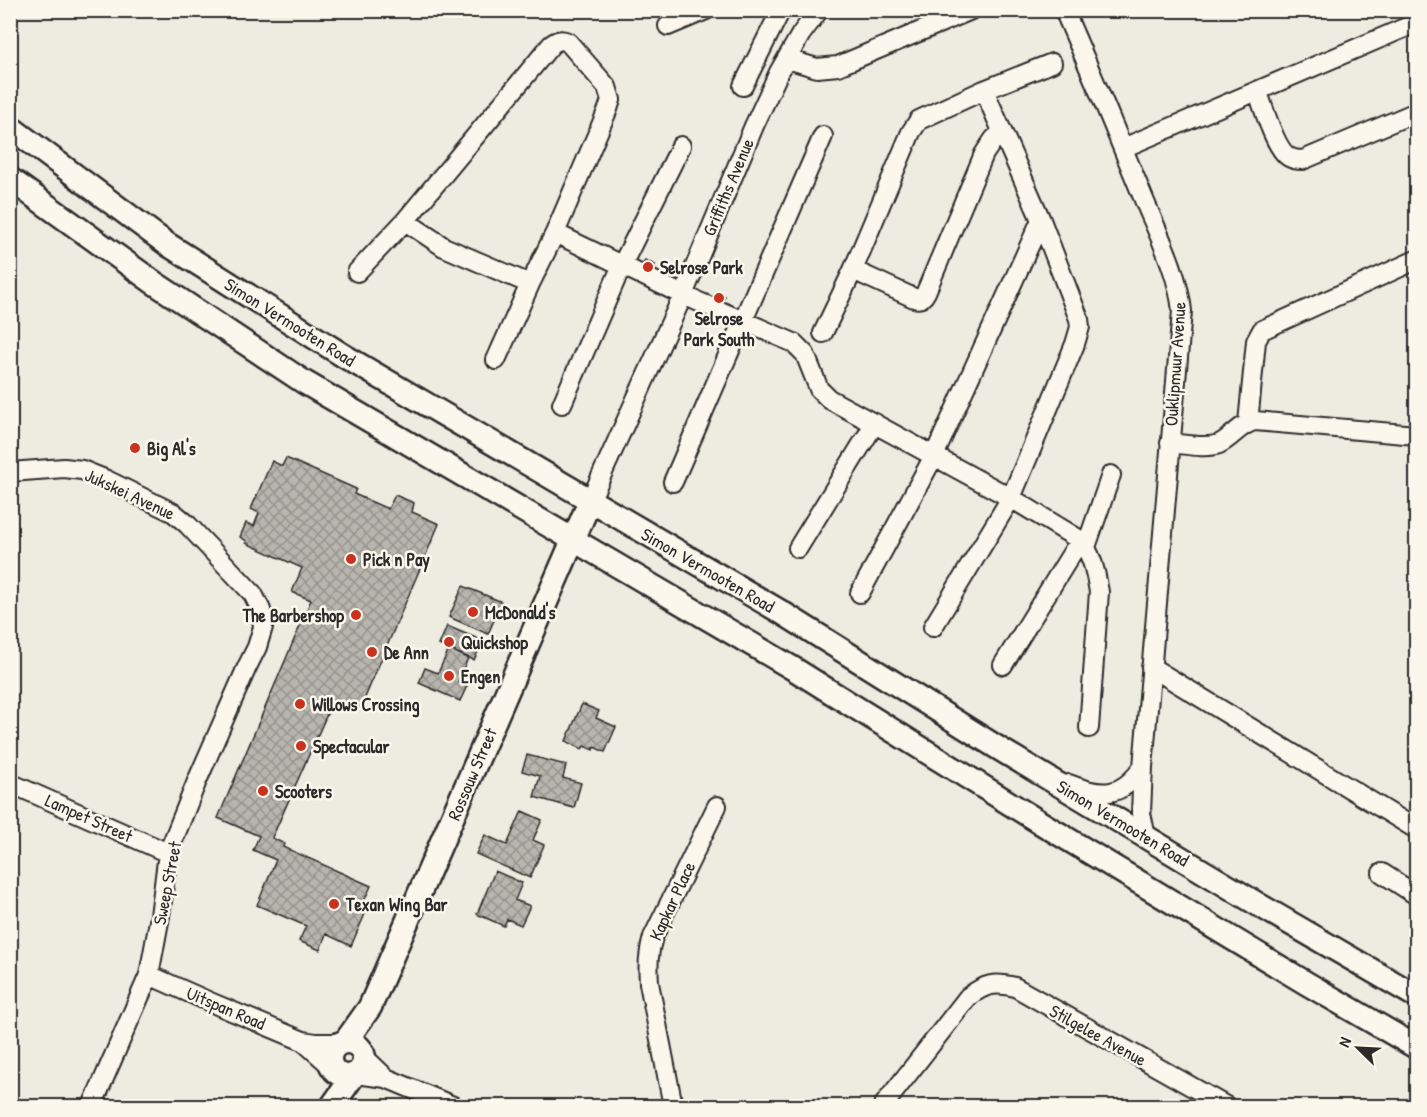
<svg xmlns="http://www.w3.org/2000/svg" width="1427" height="1117" viewBox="0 0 1427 1117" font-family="'Patrick Hand',sans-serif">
  <defs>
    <pattern id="building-cross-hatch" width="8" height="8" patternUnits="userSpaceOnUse" patternTransform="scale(1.5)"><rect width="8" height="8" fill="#b8b5ae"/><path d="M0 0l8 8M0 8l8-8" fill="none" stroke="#96938e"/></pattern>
  </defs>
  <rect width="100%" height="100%" fill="#eeebe0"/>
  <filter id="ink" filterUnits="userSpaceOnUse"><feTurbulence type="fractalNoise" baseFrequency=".0167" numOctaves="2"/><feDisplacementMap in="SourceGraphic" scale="12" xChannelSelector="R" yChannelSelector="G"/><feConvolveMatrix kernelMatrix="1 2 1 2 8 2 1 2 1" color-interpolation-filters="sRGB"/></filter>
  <g filter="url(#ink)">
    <!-- building -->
    <path fill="url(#building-cross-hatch)" stroke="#2b2b2b" stroke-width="1.5" d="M645,260L655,265L650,274L641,269Z
      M716,292L725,296L721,305L712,300Z
      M286,458L356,489L354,494L388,509L395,495L414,503L412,512L439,524L361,707L347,701L337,705L332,703L272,838L285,844L283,847L371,886L359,912L365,914L351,946L326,934L320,950L299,941L306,926L257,905L276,860L253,850L259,836L218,818L311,600L292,592L302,568L246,543L247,541L240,537L246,523L254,526L259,513L251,509L272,461L282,466Z
      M463,586L502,602L488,634L449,617Z
      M447,626L483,641L474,660L439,645Z
      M449,649L468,658L458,682L467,686L460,701L419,683L425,668L438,673Z
      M582,704L599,711L596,718L616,727L605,752L594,747L593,750L584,746L582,749L566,741Z
      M527,755L566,765L563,778L581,783L574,808L534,797L540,776L522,771Z
      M522,811L542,820L533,840L544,845L530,878L476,854L485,835L507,845Z
      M495,871L522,883L515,900L530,906L521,925L507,919L504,926L477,914Z"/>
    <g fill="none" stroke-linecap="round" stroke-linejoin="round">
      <defs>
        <path id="minor" d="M1064,10C1092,74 1119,138 1145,202C1160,238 1178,273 1182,311L1143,767L1141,813L1146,837
          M668,26L706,10
          M787,59L817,68L838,66L971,10
          M743,86L781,10
          M1258,92C1263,107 1276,150 1289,157C1294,160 1298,160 1303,160L1416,112
          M1123,148L1416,23
          M405,221L444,247L530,284
          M555,233L683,295L794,343L805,354L819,389L829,399L1011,498L1080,540C1092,553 1096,574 1099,592L1089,728
          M853,270L914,298C920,300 923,298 926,292L984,154L994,139L1002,133
          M357,272L405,221L551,45C557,40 561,39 568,42L607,87L611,100L608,109L555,233L530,284L496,360
          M823,333L853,270L911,132L919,120L984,90L1052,63
          M562,404L622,265L681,146
          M1248,423L1256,341L1262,330L1416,260
          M1170,443C1183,444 1206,449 1219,444C1232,438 1240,424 1255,421L1416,435
          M10,472L64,468L82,470L107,480L174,513L187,524L253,594L261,610L263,627L257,647L247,667L197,781L168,853L160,916L149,975L92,1106
          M673,482L823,136
          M590,501L683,295L754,126L779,72L801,34L819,10
          M1086,547L1111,475
          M798,548L875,423
          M860,593L934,456L1041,220
          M933,627L1011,498L1075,344L1080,327L1079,319L1041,220L984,90
          M1003,665L1080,540
          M1151,667L1416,829
          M10,783L168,853
          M1069,784C1102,797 1121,798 1143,767
          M1382,873L1416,895
          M149,975L210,1002L303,1041L316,1043H339
          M303,1041L330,1065
          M364,1057L386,1078
          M356,1074L386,1078L453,1106
          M673,1106L649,983C648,966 648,953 653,937L717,806
          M883,1106L968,997C985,984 994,982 1015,987L1226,1106"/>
        <path id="major" d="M10,127L167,244L344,356L781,612L998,748L1259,905L1416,996
          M10,179L153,282L304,382L794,669L1041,823L1306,983L1416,1047
          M330 1059a17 17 0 1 1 34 0a17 17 0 1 1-34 0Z
          M345,1042L370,1007L590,501
          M332,1106L354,1075"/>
      </defs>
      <!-- minor casing -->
      <use href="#minor" stroke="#2b2b2b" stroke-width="22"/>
      <!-- major casing -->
      <use href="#major" stroke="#2b2b2b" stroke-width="27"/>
      <!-- minor -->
      <use href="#minor" stroke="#fbf7ec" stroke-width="18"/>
      <!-- major -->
      <use href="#major" stroke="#fbf7ec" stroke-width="22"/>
    </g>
  </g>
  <!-- markers -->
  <g fill="#c8321e" stroke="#fbf7ec" stroke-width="2">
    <circle cx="648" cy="267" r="6"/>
    <circle cx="719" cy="298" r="6"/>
    <circle cx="135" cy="448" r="6"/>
    <circle cx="351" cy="559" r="6"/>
    <circle cx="473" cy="612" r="6"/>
    <circle cx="356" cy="615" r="6"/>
    <circle cx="449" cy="642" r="6"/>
    <circle cx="372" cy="652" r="6"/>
    <circle cx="449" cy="676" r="6"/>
    <circle cx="300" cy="704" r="6"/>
    <circle cx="301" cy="746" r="6"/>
    <circle cx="263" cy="791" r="6"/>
    <circle cx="334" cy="904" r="6"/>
  </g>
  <g text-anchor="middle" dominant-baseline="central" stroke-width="5" stroke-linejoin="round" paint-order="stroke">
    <!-- street labels -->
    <g font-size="18" fill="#2b2b2b" stroke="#fbf7ec">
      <text transform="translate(728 187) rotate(-67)">Griffiths Avenue</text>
      <text transform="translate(290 322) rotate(32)">Simon Vermooten Road</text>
      <text transform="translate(1175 364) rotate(-86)">Ouklipmuur Avenue</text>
      <text transform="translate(130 494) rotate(25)">Jukskei Avenue</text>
      <text transform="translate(708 570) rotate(30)">Simon Vermooten Road</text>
      <text transform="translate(472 774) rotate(-67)">Rossouw Street</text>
      <text transform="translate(89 818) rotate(24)">Lampet Street</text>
      <text transform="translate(1123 823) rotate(31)">Simon Vermooten Road</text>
      <text transform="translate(167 883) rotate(-79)">Sweep Street</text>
      <text transform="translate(672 901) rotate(-65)">Kapkar Place</text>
      <text transform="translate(226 1008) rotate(23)">Uitspan Road</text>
      <text transform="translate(1098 1035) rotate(29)">Stilgelee Avenue</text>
    </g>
    <!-- poi labels -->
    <g font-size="18" font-weight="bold" fill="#2b2b2b" stroke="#fbf7ec" text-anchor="start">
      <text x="660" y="267">Selrose Park</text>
      <text x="719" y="318" text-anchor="middle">Selrose<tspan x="719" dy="21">Park South</tspan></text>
      <text x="147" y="448">Big Al's</text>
      <text x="363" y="559">Pick n Pay</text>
      <text x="485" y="612">McDonald's</text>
      <text x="344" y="615" text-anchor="end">The Barbershop</text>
      <text x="461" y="642">Quickshop</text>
      <text x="384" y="652">De Ann</text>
      <text x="461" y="676">Engen</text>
      <text x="312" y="704">Willows Crossing</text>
      <text x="313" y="746">Spectacular</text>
      <text x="275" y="791">Scooters</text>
      <text x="346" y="904">Texan Wing Bar</text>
    </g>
  </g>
  <!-- margin -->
  <rect width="1427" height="1117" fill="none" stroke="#fbf7ec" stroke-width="36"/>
  <rect x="18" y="18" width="1391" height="1081" fill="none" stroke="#2b2b2b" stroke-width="2" filter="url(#ink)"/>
  <!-- north arrow -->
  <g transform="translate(1358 1048) rotate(294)" stroke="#fbf7ec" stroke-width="4.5" paint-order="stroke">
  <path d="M0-4.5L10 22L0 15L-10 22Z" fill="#2b2b2b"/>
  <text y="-9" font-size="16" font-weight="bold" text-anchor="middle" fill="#2b2b2b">N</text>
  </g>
</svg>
